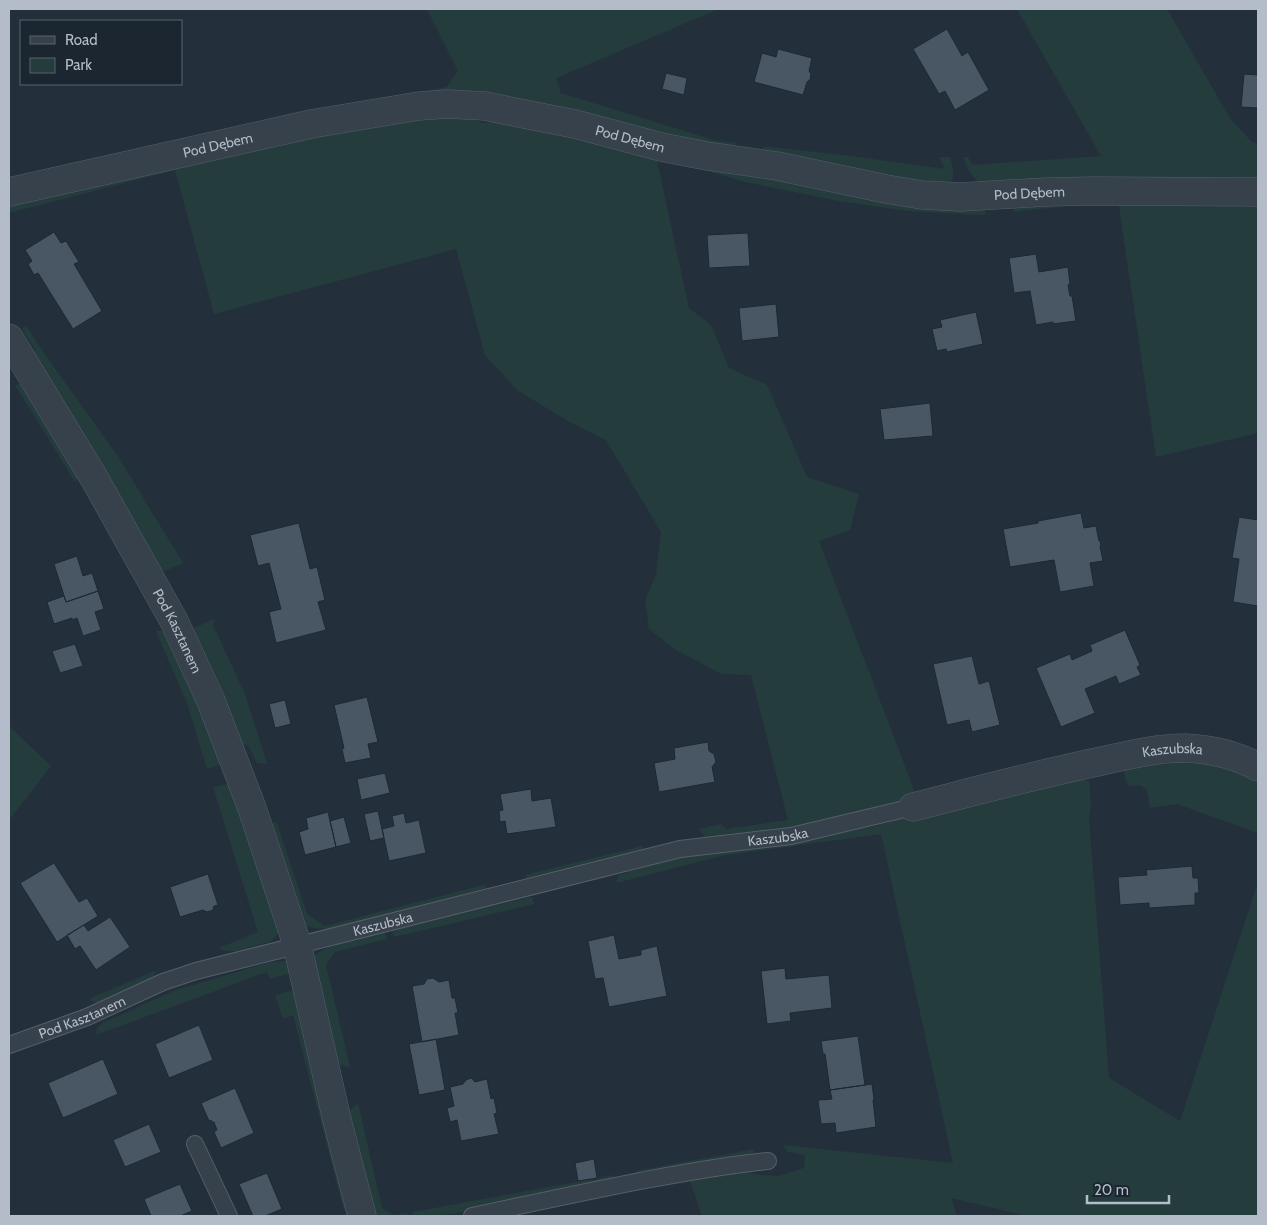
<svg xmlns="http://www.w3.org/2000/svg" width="1267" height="1225" viewBox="0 0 1267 1225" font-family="Cabin,sans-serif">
  <rect width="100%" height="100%" fill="#23303c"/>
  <!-- green -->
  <path fill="#253c3d" d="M427,9H719L556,78L561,93L717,141L738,143L728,148L563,114L273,119L447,87L458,71Z
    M1017,9H1167L1231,120L1253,143H1258V180L980,184L970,173L963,157H968L972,165L1101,156Z
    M464,114L482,123L502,121L984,205L985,215L907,211L839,201L745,182L656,156L689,308L711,325L729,368L767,385L807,477L859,494L850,530L819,541L913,787L917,801L790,829L706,839L699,829L721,824L726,829L788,820L751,675L722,674L676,650L649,629L645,600L656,575L661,532L606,440L568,421L517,390L485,355L456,249L214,314L175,170L9,213V200L313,133Z
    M763,146L851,156L945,169L939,157H950C953,168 955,174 951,185L941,189L765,153Z
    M1117,196L1258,203V433L1156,457L1118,200L1014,212L1013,205L1018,201L1045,198Z
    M26,326L48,359L117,455L183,563L165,571L159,569L32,355L35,350L22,329Z
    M26,383L82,474L75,482L15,385Z
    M215,619L213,625L245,694L267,764L257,763L248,745L238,744L189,630Z
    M168,629L225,763L207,769L188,706L156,631Z
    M9,726L51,766L9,820Z
    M1182,756L1258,774V833L1177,804L1150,808L1147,790L1141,785L1130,786L1126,782L1124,769Z
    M1079,778L1089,781L1091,804L1089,817L1109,1078L1180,1121L1258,882V1216H1027L951,1198L957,1216H702L690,1181L744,1171L761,1175L779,1176L804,1168L805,1155L788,1152L783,1145L953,1163L881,834L721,856L616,883L619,875L681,856L796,842L879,825L913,815Z
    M232,784L280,928L278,934L271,941L237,951H224L219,948L258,932L213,787Z
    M276,821L307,914L325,926L487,884L485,889L337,928C325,929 314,930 303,924L268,825Z
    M642,846L644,852L528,880L525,875Z
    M532,897L534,904L394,937L392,930Z
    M385,932L387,939L335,952L326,965L350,1067L334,1063L312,959C324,943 365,937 385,932Z
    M287,961L292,964L294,972L270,979L267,972L96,1035L97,1028L102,1023L176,990L271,962Z
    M154,971L155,974L152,978L101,1003L94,1002L89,999Z
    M299,989L349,1200L344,1211L293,1015L283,1019L275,995Z
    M358,1103L382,1208L394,1215L407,1213L408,1216H375L345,1115Z
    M754,1149V1153L637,1176L635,1171Z
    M615,1175L613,1179L457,1213L435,1216H414L413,1212Z"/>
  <!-- building -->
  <path fill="#495765" stroke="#1e2833" d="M947,29L962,56L968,52L989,90L955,110L945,91L939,94L913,49Z
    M778,49L812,58L809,71L811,74L810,80L807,82L803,95L754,82L762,53L776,57Z
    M666,73L687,78L684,95L662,89Z
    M1244,74L1258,75V108L1241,107Z
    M54,232L61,243L66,241L79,262L74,264L102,311L73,329L38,273L34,275L28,264L32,261L25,250Z
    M748,233L750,266L709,268L707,235Z
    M1036,254L1039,272L1068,267L1070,284L1068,285L1070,296H1072L1076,321L1053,324V322L1036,325L1030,291L1014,293L1009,258Z
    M776,304L779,337L742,341L739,308Z
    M976,312L983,344L947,352L946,349L937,351L932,329L942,327L940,320Z
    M930,403L933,436L884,440L880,409Z
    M1081,513L1084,528L1096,526L1099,541H1100L1101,545L1100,546L1103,561L1090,563L1094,586L1060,592L1054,560L1010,567L1003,529L1038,523V521Z
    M1239,517L1258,520V606L1233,602L1239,559L1232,558Z
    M299,523L310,569L317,567L325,600L318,602L326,630L276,643L269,612L281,609L269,563L258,566L250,535Z
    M77,556L83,576L92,573L98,591L66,602L54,564Z
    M98,591L104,609L95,612L101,630L83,636L77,618L72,620V618L54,624L47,602L64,596L66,602Z
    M1125,630L1140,665L1137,667L1141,675L1119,684L1116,676L1085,689L1095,713L1061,727L1036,668L1070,654L1072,660L1092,651L1090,645Z
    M75,644L83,666L60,673L52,651Z
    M972,656L979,684L989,681L1000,725L972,732L969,720L947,725L933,664Z
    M367,697L378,742L368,744L371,758L345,763L342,749L344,748L334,705Z
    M285,700L291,724L275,728L269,704Z
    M708,742L709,751L714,754L716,762L712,767L715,782L659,792L654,763L675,759L674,748Z
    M385,773L390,793L361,800L357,779Z
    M531,789L532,801L551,798L556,827L507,834L505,821L500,822L499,811L503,810L500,794Z
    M378,811L384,838L370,841L364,814Z
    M328,812L336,847L305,855L299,832L308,829L306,818Z
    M404,813L406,823L419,820L426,853L389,861L382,829L394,826L392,816Z
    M344,817L351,843L336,847L330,821Z
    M54,863L79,902L87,898L98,916L57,942L20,883Z
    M1192,866L1193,878H1198L1199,893H1195V905L1149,908V903L1120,905L1118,877L1147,875L1146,870Z
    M208,874L218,905L214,906L213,910L207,912L203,910L180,917L170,887Z
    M110,917L130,947L96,970L80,946L75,949L67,935L84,925L88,931Z
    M614,935L619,959L641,955V950L657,946L667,996L609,1007L603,978L595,979L588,941Z
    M785,968L786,979L829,975L832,1008L790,1013L791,1021L767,1024L761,971Z
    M433,978L439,982L449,980L452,998H455L458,1013H455L459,1035L422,1042L412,986L424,984L427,979Z
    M199,1025L213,1060L169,1078L155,1044Z
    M858,1036L865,1085L830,1090L825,1054H823L821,1041Z
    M436,1039L445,1090L419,1095L409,1044Z
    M103,1059L118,1094L63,1118L48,1083Z
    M471,1078L475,1082L487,1079L491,1099L494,1098L497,1113L494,1114L499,1134L461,1141L457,1120L450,1122L447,1108L454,1106L450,1087L463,1084L466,1080Z
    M872,1084L874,1099L873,1100L876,1127L836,1133L835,1123L821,1124L818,1100L832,1099L830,1090Z
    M235,1088L254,1133L221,1148L214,1132L217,1130L214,1122H212L211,1120L209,1121L201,1103Z
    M149,1124L161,1152L125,1167L113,1140Z
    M594,1159L597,1178L578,1181L575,1163Z
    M267,1173L282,1209L265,1216H253L239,1184Z
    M180,1184L192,1211L180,1216H151L144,1199Z"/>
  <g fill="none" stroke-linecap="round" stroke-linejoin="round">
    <defs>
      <g id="service">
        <path id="s1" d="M9,1045L87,1017L163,982L196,971L680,849L791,836L913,807"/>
        <path d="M195,1144L229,1216"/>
        <path d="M472,1216C528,1204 584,1192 640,1181C683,1173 725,1165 768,1161"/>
      </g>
      <g id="minor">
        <path id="s2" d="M9,192L311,124L419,106L447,104L485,106L529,115L575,124L661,147L707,156L777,166L886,189L922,195L960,197L1046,192L1094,191L1258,192"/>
        <path id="s3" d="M9,338L94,478L174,621L211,701L252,808L297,944L337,1120L362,1216"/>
        <path id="s4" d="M913,807C976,791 1038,774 1102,761C1129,755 1157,748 1185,748C1210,749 1236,755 1258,767"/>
      </g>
    </defs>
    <!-- service casing -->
    <use href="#service" stroke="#555f6a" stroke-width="18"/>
    <!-- minor casing -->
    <use href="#minor" stroke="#555f6a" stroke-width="29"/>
    <!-- service -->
    <use href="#service" stroke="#37414c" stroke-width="16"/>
    <!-- minor -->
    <use href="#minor" stroke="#37414c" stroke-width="28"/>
  </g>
  <g text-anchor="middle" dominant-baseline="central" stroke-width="4.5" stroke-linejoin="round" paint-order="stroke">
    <!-- street labels -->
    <g font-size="14" fill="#b3bcc8" stroke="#1c2631">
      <text stroke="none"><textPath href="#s2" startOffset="634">Pod Dębem</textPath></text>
      <text stroke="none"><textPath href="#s2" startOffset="214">Pod Dębem</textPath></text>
      <text stroke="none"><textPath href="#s2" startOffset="1039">Pod Dębem</textPath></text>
      <text stroke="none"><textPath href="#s3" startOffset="338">Pod Kasztanem</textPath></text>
      <text stroke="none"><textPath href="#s4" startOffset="266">Kaszubska</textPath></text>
      <text stroke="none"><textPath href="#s1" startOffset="799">Kaszubska</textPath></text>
      <text stroke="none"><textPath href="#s1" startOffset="394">Kaszubska</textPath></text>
      <text stroke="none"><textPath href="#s1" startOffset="78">Pod Kasztanem</textPath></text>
    </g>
  </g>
  <!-- border -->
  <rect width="1267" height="1225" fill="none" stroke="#b3bcc8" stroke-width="20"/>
  <!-- legend -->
  <rect x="20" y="20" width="162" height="65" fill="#1c2631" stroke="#58626d"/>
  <rect x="30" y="36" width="25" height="8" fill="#37414c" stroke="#58626d"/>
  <text x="65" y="45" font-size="15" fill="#b3bcc8">Road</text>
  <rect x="30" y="58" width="25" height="15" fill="#253c3d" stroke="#58626d"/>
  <text x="65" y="70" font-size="15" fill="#b3bcc8">Park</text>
  <!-- scale -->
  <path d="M1087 1195v8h82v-8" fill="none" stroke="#b3bcc8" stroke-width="2.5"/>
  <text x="1094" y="1195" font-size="15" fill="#b3bcc8" stroke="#1c2631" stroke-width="4" paint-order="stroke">20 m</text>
</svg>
